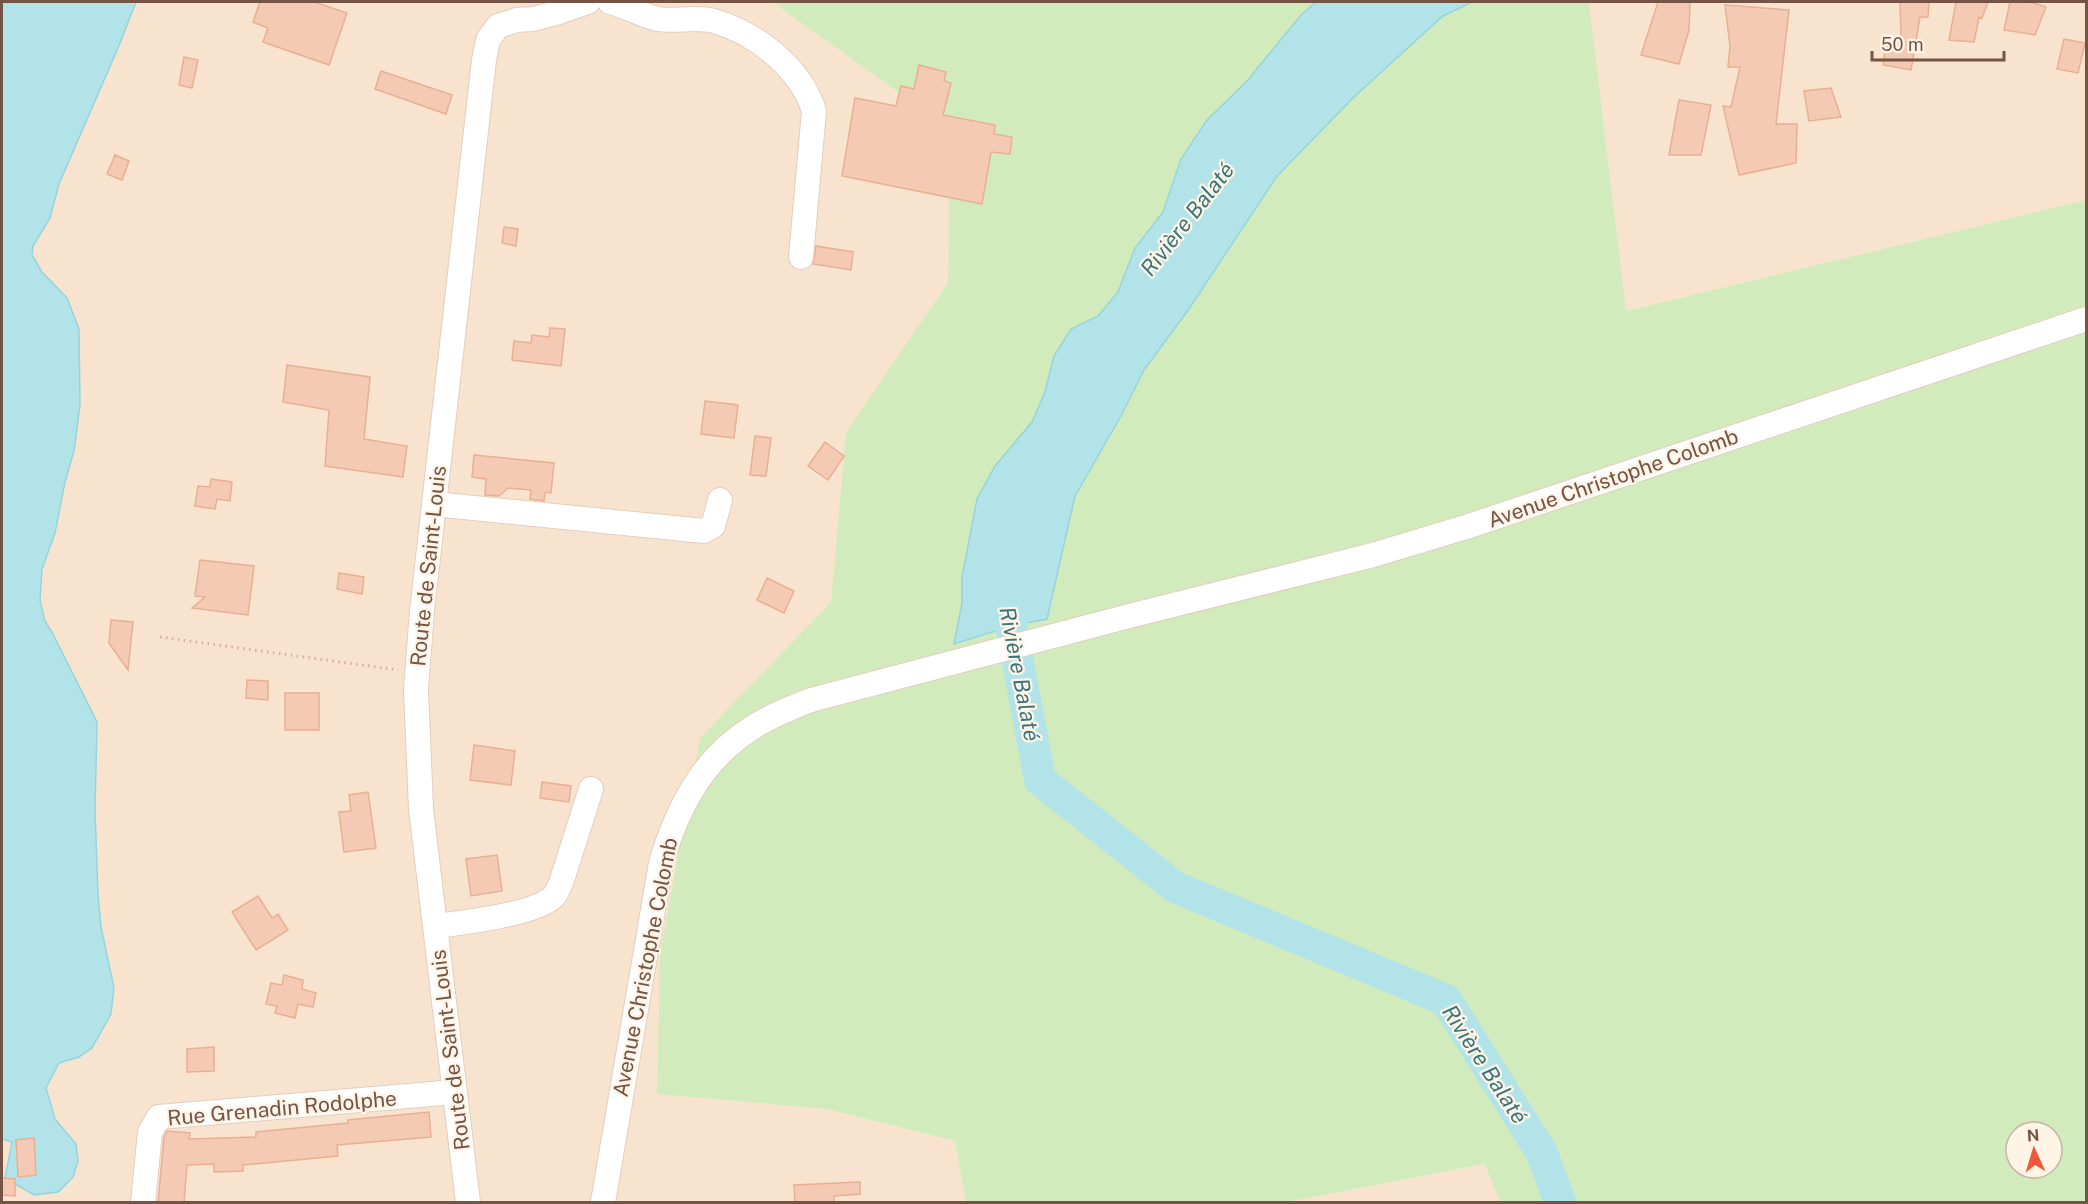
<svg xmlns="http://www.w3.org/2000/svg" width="2088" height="1204" viewBox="0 0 2088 1204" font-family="'Public Sans',sans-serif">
  <rect width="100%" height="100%" fill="#fef0de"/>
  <!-- residential -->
  <path fill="#f8e3cf" d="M136,2H772L950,129L948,284L846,432L831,602L700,739L657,1094L826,1109L956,1141L966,1202H2V1139L12,1142L5,1178L68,1133L55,1119L46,1089L59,1063L79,1057L114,988L101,927L98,895L95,810L97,722L52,632L45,621L40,601L42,569L55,533L65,482L74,451L80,405L67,298L42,272L32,255L33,246L50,218L59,184L118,48Z
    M1589,2H2086V200L1626,311Z
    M1486,1164L1500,1202H1287Z"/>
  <!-- green -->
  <path fill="#d2ebbc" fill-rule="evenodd" d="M772,2H1316L1301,15L1247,81L1207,120L1181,159L1163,212L1135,248L1118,292L1098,316L1071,329L1054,356L1045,392L1032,422L995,466L962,577V603L954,644L1011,626L1047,619L1075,496L1121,416L1144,370L1189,309L1277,176L1354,97L1443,16L1472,2H1589L1626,311L2086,200V1202H1500L1485,1164L1287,1202H966L955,1141L826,1109L657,1094L660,953L700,738L831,602L846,432L948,283L950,129ZM2016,1132H2052V1168H2016Z"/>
  <!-- water -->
  <path fill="#b2e3e8" stroke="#97d4da" stroke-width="1.5" d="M2,2H136L118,48L59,184L50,218L33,246L32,255L42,272L67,298L79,329L80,405L74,451L65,482L55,533L42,569L40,601L45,621L52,632L97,722L95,810L98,895L101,927L114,988L111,1014L92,1048L79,1057L59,1063L46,1088L55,1119L76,1144L78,1161L73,1177L58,1192L34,1195L5,1178L12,1142L2,1139Z
    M1316,2H1472L1443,16L1354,97L1277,176L1189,309L1144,370L1121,416L1075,496L1047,619L1011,626L954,644L962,603V577L977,499L995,466L1032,422L1045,392L1054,356L1071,329L1098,316L1118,292L1135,248L1163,212L1181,159L1207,120L1247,81L1301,15Z"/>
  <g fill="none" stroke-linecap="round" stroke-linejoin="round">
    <!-- river -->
    <path stroke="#b2e3e8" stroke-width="32" d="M1005,584L1004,587L1040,780L1175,887L1446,1000L1542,1153L1560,1202"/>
  </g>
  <!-- building -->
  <path fill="#f5cab4" stroke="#e8af93" stroke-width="1.5" d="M260,2H314L347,13L329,65L263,42L268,28L253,22Z
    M1658,2H1690L1689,30L1679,64L1641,55Z
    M1900,2H1929L1928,17H1920L1911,70L1883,65L1887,37H1901Z
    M1956,2H1988L1982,18L1979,17L1974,42L1949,40Z
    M2010,2H2030L2046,7L2035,35L2004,30Z
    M1725,5L1789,10L1776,124H1797L1796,163L1739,175L1723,106L1731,107L1740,67H1728L1730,46Z
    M2064,39L2085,43L2078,73L2057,69Z
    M184,57L198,60L192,88L179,85Z
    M919,65L946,72L944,81L951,83L943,115L995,125L994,134L1012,137L1010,154L991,152L982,204L842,176L855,98L896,106L901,86L914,89Z
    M381,71L452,95L446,114L375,89Z
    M1831,88L1841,117L1809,121L1804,91Z
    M1679,100L1711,105L1701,155H1669Z
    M115,155L129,161L122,180L107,174Z
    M504,227L518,229L516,246L502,243Z
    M816,246L853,252L851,270L813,264Z
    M550,328L565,329L561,366L512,360L514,341L531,343L532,335L549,337Z
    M287,365L370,377L364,439L407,446L403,477L325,466L329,410L283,402Z
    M705,401L738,405L734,438L701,434Z
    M755,436L771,438L766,476L750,475Z
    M825,442L844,456L828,480L808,466Z
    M474,455L554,463L551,493L545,492L544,501L530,499L531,490L508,488L499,496L485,495L486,479L472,477Z
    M211,479L232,482L230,501L217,499L215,509L195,506L198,486L210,487Z
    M200,560L254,566L248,615L192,608L205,597L195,596Z
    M339,573L364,577L362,594L337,589Z
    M767,578L794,591L784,613L757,600Z
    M111,620L133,622L128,670L109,643Z
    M247,680L268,681V700L246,698Z
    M285,693H319V730H285Z
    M474,745L515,751L511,785L470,780Z
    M542,782L571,786L569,802L540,798Z
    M368,792L376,848L344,852L339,812L351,811L349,795Z
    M497,855L502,891L471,896L466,859Z
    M258,896L272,918L278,914L288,930L256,950L232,912Z
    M284,975L303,980L302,989L316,993L313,1007L298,1004L295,1018L275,1013L277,1006L266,1004L271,983L282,985Z
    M214,1047V1071L187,1072V1049Z
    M429,1112L431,1137L337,1145L338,1156L243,1165V1171L214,1172V1164L187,1165L184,1203H158L164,1137L167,1131L190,1133L189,1139L256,1137V1132L348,1123V1120Z
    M34,1138L36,1175L18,1177L16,1140Z
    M2,1178L15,1179V1196L2,1195Z
    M860,1182V1194L834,1196V1203H795L794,1185Z"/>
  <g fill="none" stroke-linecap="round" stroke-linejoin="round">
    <defs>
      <path id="minor" d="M610,2C626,6 641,15 658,19C676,22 695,16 714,21C756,33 801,68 814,111L801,257
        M434,504L704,531L713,526L720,500
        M435,926C461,923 537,914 554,896C557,892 559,887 561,883L591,789
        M143,1202L150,1132L159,1117L455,1092
        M468,1202L421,809L416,689L422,611L484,60L488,40L498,26L517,20L533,19L556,13L588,2
        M603,1202L661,863C677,809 702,759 752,728C770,716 791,708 811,700L1133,615L1373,555L1466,527L2086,319"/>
    </defs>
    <!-- minor casing -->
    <use href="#minor" stroke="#e4cdbd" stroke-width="26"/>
    <!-- path -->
    <path stroke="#d9ad98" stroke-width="3" stroke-dasharray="1.5 4.5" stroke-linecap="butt" d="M160,637L398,670"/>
    <!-- minor -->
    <use href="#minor" stroke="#fff" stroke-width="24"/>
  </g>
  <g text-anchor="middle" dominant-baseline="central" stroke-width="4.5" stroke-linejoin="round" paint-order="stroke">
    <!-- street labels -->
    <g font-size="21" fill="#755345" stroke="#fff4e6">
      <text transform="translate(1613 478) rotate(-19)">Avenue Christophe Colomb</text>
      <text transform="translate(428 566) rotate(-84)">Route de Saint-Louis</text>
      <text transform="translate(645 967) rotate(-79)">Avenue Christophe Colomb</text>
      <text transform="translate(450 1050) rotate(-97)">Route de Saint-Louis</text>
      <text transform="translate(282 1108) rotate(-5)">Rue Grenadin Rodolphe</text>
    </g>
    <!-- water labels -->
    <g font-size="22" font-style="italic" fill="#38757c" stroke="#fff4e6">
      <text transform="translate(1187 219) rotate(-52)">Rivière Balaté</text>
      <text transform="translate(1020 674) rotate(79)">Rivière Balaté</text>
      <text transform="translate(1485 1064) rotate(57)">Rivière Balaté</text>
    </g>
  </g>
  <!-- border -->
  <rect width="2088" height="1204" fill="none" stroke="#755345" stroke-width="6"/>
  <!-- north arrow -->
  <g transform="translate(2034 1150) rotate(356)"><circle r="28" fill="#fff4e6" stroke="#c8b4a6" stroke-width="1.5"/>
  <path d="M0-4.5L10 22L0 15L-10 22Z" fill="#f1583a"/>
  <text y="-9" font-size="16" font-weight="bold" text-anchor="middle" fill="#755345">N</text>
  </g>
  <!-- scale -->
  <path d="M1872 51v9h132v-9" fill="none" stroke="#755345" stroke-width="3"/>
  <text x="1881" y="51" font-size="18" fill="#755345" stroke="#fff4e6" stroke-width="4.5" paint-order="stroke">50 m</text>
</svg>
